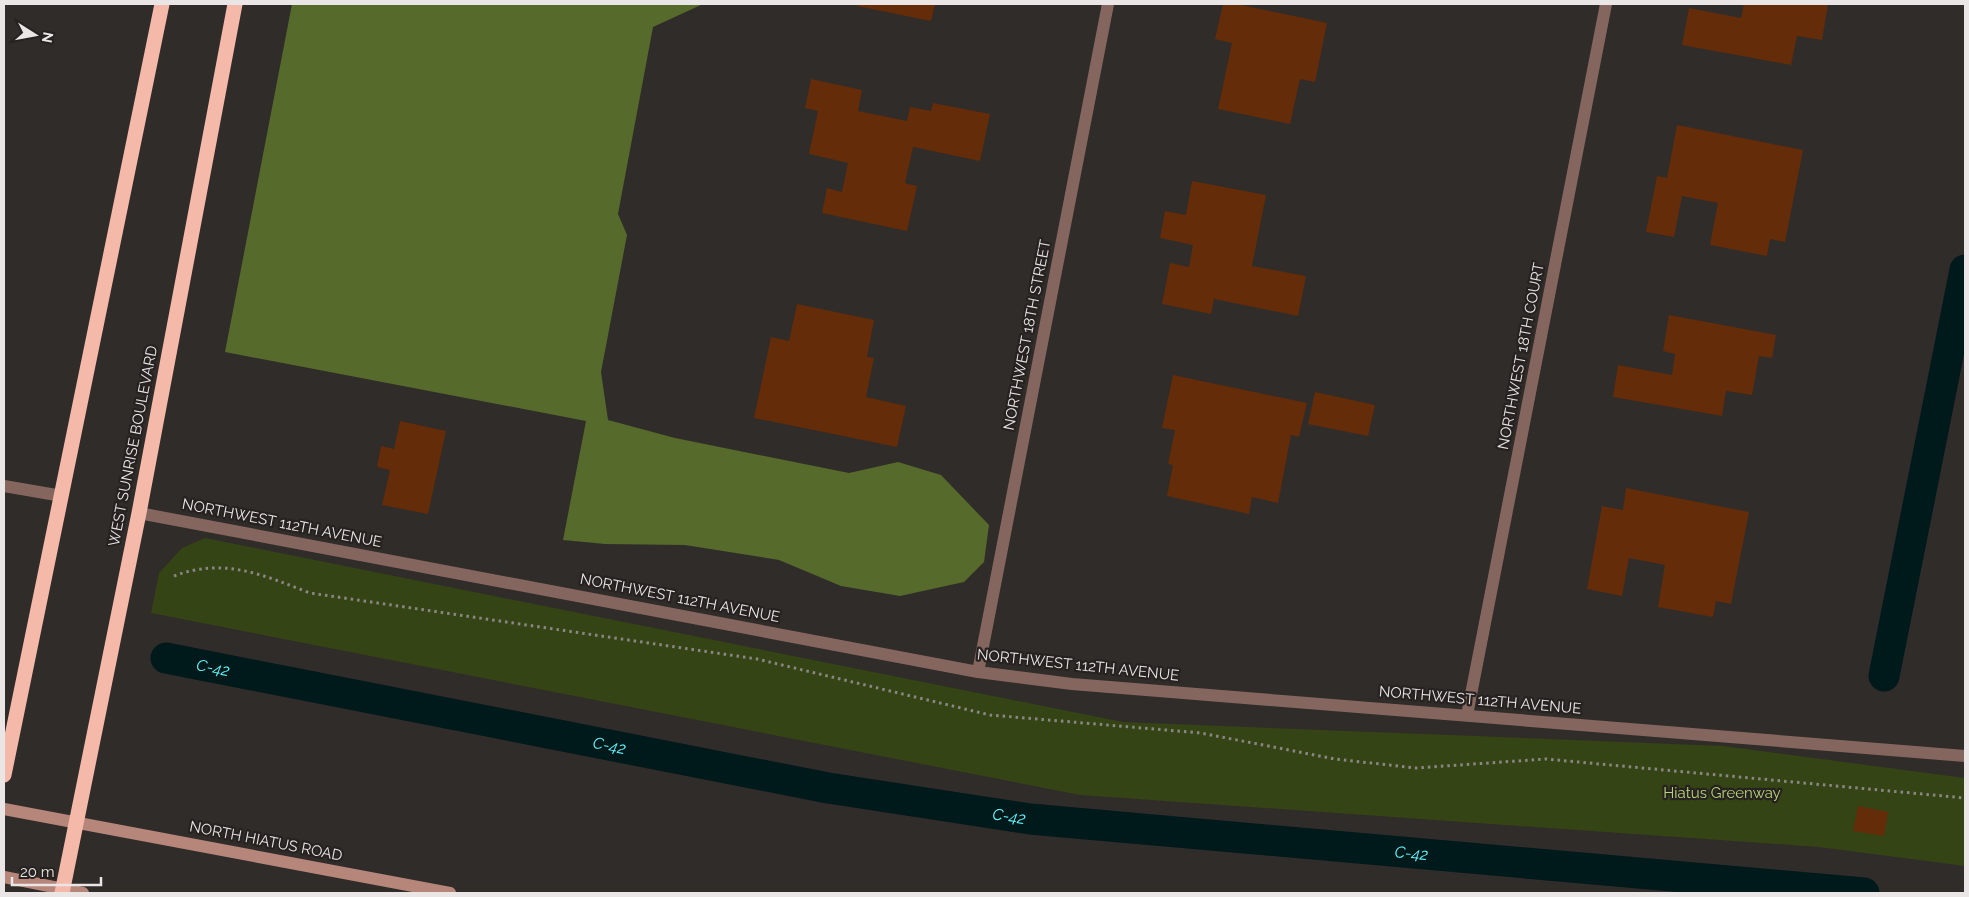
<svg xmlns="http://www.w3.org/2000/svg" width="1969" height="897" viewBox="0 0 1969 897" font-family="Raleway,sans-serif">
  <rect width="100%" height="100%" fill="#302c29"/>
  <!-- green -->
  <path fill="#354414" d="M205,538L1123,722L1723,746L1965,778V866L1819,847L1080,795L151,613L159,573L182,548Z"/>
  <!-- forest -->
  <path fill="#556a2b" d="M292,4H703L653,27L618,214L627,235L601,372L608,420L675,438L849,473L898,462L941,475L989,525L984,562L964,582L900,596L841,586L779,560L685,545L605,544L563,540L586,421L225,352Z"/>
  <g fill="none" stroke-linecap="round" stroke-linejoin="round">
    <!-- canal -->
    <g stroke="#00191a" stroke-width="31">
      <path id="s1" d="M166,658L828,788L1030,819L1864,893"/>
      <path d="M1884,676L1965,270"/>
    </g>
  </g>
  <!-- building -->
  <path fill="#642c08" d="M858,4H935L931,21L857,6Z
    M1223,4H1236L1327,23L1315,82L1300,79L1290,124L1218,109L1232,43L1215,39Z
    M1744,4H1828L1822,40L1797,36L1791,65L1682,45L1689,8L1741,18Z
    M811,79L862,90L858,111L907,121L910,107L931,111L933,103L990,114L980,161L913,147L905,183L917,186L907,231L822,213L827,188L842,192L848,163L809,154L818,111L805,108Z
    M1677,125L1803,150L1785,242L1770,239L1767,256L1710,245L1718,203L1682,196L1674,237L1646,232L1657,176L1667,178Z
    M1192,181L1266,195L1252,266L1306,276L1298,316L1214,299L1211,314L1162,304L1170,263L1189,267L1193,245L1160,238L1165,211L1186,215Z
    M797,304L874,320L867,357L874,358L866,397L906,406L897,447L754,418L771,337L789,341Z
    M1669,315L1776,335L1772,358L1759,356L1752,395L1726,391L1722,416L1613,397L1618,365L1672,375L1675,354L1663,351Z
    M1173,375L1307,403L1299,437L1291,435L1278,503L1252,497L1249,514L1167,496L1173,465L1168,464L1175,430L1162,428Z
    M1315,392L1375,405L1368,436L1308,424Z
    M400,421L446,431L428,514L382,505L390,470L377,467L381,446L394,449Z
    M1626,488L1749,512L1731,604L1716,601L1713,617L1658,607L1665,565L1629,558L1622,596L1587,589L1602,506L1623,510Z
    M1858,806L1888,812L1884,836L1853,831Z"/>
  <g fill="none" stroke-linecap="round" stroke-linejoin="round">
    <!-- path -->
    <path stroke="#8a8684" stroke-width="3" stroke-dasharray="2.5 4" stroke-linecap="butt" d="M174,576C224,557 263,575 310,593L757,659L990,715L1201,733L1335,759L1416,768L1546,759L1965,798"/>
    <!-- street -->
    <path stroke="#85665f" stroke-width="12" d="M4,486L62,496
      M139,513L978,672L1072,684L1965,756
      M978,672L1108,4
      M1467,715L1606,4"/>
    <!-- secondary -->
    <path stroke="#b6867a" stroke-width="12" d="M4,809L450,893
      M4,877L83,893"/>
    <!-- highway -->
    <path stroke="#f5b9aa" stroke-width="15" d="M4,775L162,4
      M62,893L139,513L235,4"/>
  </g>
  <g text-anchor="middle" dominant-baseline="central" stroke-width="4.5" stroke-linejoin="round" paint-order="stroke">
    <!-- street labels -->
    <g font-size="15" fill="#e9e6e5" stroke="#272220">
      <text transform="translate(1027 335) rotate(-79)">NORTHWEST 18TH STREET</text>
      <text transform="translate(1521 356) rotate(-79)">NORTHWEST 18TH COURT</text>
      <text transform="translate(133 446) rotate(-79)">WEST SUNRISE BOULEVARD</text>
      <text transform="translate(282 523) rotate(11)">NORTHWEST 112TH AVENUE</text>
      <text transform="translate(680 598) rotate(11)">NORTHWEST 112TH AVENUE</text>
      <text transform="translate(1078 665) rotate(6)">NORTHWEST 112TH AVENUE</text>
      <text transform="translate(1480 700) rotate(5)">NORTHWEST 112TH AVENUE</text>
      <text transform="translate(266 841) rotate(11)">NORTH HIATUS ROAD</text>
    </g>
    <!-- park labels -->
    <g font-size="15" fill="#b5d57a" stroke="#272220">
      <text x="1722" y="793">Hiatus Greenway</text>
    </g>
    <!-- water labels -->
    <g font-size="16" font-style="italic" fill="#66f5fa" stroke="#272220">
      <text stroke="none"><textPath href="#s1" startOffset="48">C-42</textPath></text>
      <text stroke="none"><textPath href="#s1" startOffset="452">C-42</textPath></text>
      <text stroke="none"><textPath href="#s1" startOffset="858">C-42</textPath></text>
      <text stroke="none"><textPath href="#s1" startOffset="1262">C-42</textPath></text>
    </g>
  </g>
  <!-- border -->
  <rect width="1969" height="897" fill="none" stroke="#e9e6e5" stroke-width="10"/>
  <!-- north arrow -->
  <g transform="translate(35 35) rotate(101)" stroke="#272220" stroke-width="4" paint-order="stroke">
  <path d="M0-4L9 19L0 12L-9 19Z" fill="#e9e6e5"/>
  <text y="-8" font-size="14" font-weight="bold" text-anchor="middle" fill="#e9e6e5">N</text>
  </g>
  <!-- scale -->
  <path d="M12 877v8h89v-8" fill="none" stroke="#e9e6e5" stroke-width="2.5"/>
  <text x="20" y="877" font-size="15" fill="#e9e6e5" stroke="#272220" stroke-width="4" paint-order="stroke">20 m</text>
</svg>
